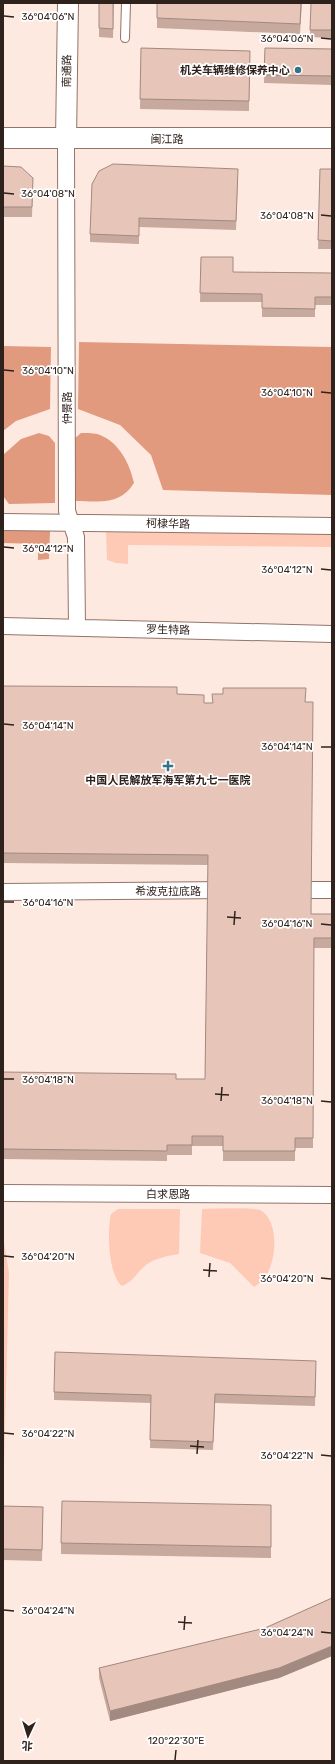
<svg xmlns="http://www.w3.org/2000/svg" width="335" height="1764" viewBox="0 0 335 1764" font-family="Rubik,'Noto Sans SC',sans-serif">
  <rect width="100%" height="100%" fill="#fee9e1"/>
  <!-- green -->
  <path fill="#fec9b5" d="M106,531L332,534V596L331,547L128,545V564L116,563L107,560Z
    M118,1209H180L179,1254C168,1256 155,1258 146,1265C137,1272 133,1282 122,1286C108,1275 107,1230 111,1214Z
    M202,1209C213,1209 253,1207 260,1210C278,1219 277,1255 268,1272C265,1279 260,1283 254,1287L230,1263L200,1253Z
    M3,1236L9,1273L4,1466H3Z"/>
  <!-- forest -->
  <path fill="#e19a7e" d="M79,342L332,347V495L163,490L151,455L120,425L78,409Z
    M3,346L51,347L50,409L16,421L3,431Z
    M39,433L49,436L55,443V503L9,504L3,496V455L21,439Z
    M81,433C87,433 95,433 100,435C120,443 130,465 134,483C119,506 99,501 75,501L74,439Z
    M3,531H50L49,559L38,560V544L3,543Z"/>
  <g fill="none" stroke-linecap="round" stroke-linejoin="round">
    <defs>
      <path id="service" d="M125,38L126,3"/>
      <path id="minor" d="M66,140L67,511L76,537L77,627
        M3,522L332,526
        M3,626L332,634
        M290,890H332
        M3,892L228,890
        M3,1193L332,1195"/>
      <path id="tertiary" d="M3,138H332
        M66,140L68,3"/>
    </defs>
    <!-- service casing -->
    <use href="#service" stroke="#937468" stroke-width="10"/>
    <!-- minor casing -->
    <use href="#minor" stroke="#937468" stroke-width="18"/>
    <!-- tertiary casing -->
    <use href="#tertiary" stroke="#937468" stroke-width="22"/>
    <!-- service -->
    <use href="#service" stroke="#fff" stroke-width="8"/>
    <!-- minor -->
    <use href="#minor" stroke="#fff" stroke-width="16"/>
    <!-- tertiary -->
    <use href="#tertiary" stroke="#fff" stroke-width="20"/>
  </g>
  <!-- wall -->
  <path fill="#c7a99e" d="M99,3H114L113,38L99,37Z
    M302,3L300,34L157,28V18Z
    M311,3H332V38L310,37Z
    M141,48L250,51L249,111L140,109Z
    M265,48L332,49V85L264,83Z
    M3,166L33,178L32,217H3Z
    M320,169H332V249H318Z
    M238,177L236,230L139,227V244L90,242V234Z
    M201,257L233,272L332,273V305H315V317H262V302H200Z
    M3,686L177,694L204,703L306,702L311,914H332V948H314L313,1148H295V1161H223V1146H192V1155H167V1161L3,1159V1072L176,1079H205L208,865L3,863Z
    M316,1369L315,1406L215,1403L213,1450L150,1448L151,1403L54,1400V1392Z
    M271,1505V1558L61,1554V1543Z
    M3,1506L43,1507L42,1561L3,1560Z
    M332,1598V1656L279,1678L110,1721L99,1678V1668L265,1628Z"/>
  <!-- shaded-wall -->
  <path fill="#a28a81" d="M332,1646V1656L279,1678L110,1721V1711Z"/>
  <!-- building -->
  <path fill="#e7c5b8" stroke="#a28a81" d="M99,3H113V29L99,28Z
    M157,3H301L300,24L157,18Z
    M311,3H332V30H310Z
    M141,48L250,51L249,101L140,99Z
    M265,48L332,49V76L264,75Z
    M113,164L238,169L236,221L139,218V236L90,234L92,184L99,171Z
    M3,166L21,167L33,178L32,207H3Z
    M320,169H332V241L318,240Z
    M201,257H233V272L332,273V297H315V309L262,308V294L200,293Z
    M3,686L177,687V694L204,695V703H213L212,694H223V688H306L305,702H313L311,914H332V938H314L313,1138H295V1151H223V1136H192V1145H167V1151L3,1149V1072L176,1074V1079H205L208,855L3,853Z
    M55,1352L316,1361L315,1397L215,1394L213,1442L150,1440L151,1395L54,1392Z
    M62,1501L271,1505V1547L61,1543Z
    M3,1506L43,1507L42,1550L3,1549Z
    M332,1598V1646L279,1668L110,1711L99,1668L265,1628Z"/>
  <!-- ticks -->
  <path fill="none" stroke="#2f221d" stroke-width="1.5" d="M4,16L14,17M321,38L331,39M4,193L14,194M321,215L331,216M4,370L14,371M321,392L331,393M4,547L14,548M321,569L331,570M4,724L14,725M321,747H331M4,902H14M227,917L241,918M321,924L331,925M234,925L235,911M4,1079H14M215,1094L229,1095M221,1101L222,1087M321,1101L331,1102M4,1256L14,1257M203,1270L217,1271M209,1277L210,1263M321,1278L331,1279M4,1433L14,1434M190,1446L204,1447M197,1454L198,1440M321,1455L331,1456M4,1610L14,1611M178,1622L192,1623M184,1630L185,1616M321,1632L331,1633M175,1760L176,1750"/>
  <!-- markers -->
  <g fill="#347388" stroke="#fff" stroke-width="1.5">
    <circle cx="298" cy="70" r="4"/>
    <path d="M166 760h4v4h4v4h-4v4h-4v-4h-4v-4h4z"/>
  </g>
  <g text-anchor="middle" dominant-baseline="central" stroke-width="3.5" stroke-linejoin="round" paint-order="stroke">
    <!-- poi labels -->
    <g font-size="11" font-weight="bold" fill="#2f221d" stroke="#fff" text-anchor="end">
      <text x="290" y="70">机关车辆维修保养中心</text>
      <text x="168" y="780" text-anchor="middle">中国人民解放军海军第九七一医院</text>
    </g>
    <!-- street labels -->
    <g font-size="11" fill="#2f221d" stroke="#fff">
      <text transform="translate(67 71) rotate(-89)">南通路</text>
      <text x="167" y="139">闽江路</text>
      <text transform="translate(67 408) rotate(-90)">仲景路</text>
      <text transform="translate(168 524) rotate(1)">柯棣华路</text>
      <text transform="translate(168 630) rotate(1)">罗生特路</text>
      <text x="168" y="891">希波克拉底路</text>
      <text x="168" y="1194">白求恩路</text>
    </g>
  </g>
  <g font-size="10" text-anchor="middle" fill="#2f221d" stroke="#fff" stroke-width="3.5" stroke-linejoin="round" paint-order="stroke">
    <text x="48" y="20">36°04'06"N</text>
    <text x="287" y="42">36°04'06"N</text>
    <text x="48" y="197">36°04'08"N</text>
    <text x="287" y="219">36°04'08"N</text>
    <text x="48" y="374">36°04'10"N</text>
    <text x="287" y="396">36°04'10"N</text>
    <text x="48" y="552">36°04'12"N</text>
    <text x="287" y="573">36°04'12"N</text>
    <text x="48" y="729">36°04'14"N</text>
    <text x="287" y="750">36°04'14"N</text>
    <text x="48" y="906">36°04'16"N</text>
    <text x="287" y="927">36°04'16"N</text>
    <text x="48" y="1083">36°04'18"N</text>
    <text x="287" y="1104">36°04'18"N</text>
    <text x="48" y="1260">36°04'20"N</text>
    <text x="287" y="1282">36°04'20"N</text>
    <text x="48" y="1437">36°04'22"N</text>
    <text x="287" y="1459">36°04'22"N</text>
    <text x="48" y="1614">36°04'24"N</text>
    <text x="287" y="1636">36°04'24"N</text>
    <text x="176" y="1744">120°22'30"E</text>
  </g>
  <!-- border -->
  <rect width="335" height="1764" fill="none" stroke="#2f221d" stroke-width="8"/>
  <!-- north arrow -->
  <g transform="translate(28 1736) rotate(184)" stroke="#ffffff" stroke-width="3" paint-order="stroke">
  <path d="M0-3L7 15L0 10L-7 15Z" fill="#2f221d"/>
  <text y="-6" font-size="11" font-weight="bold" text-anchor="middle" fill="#2f221d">北</text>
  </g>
</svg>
